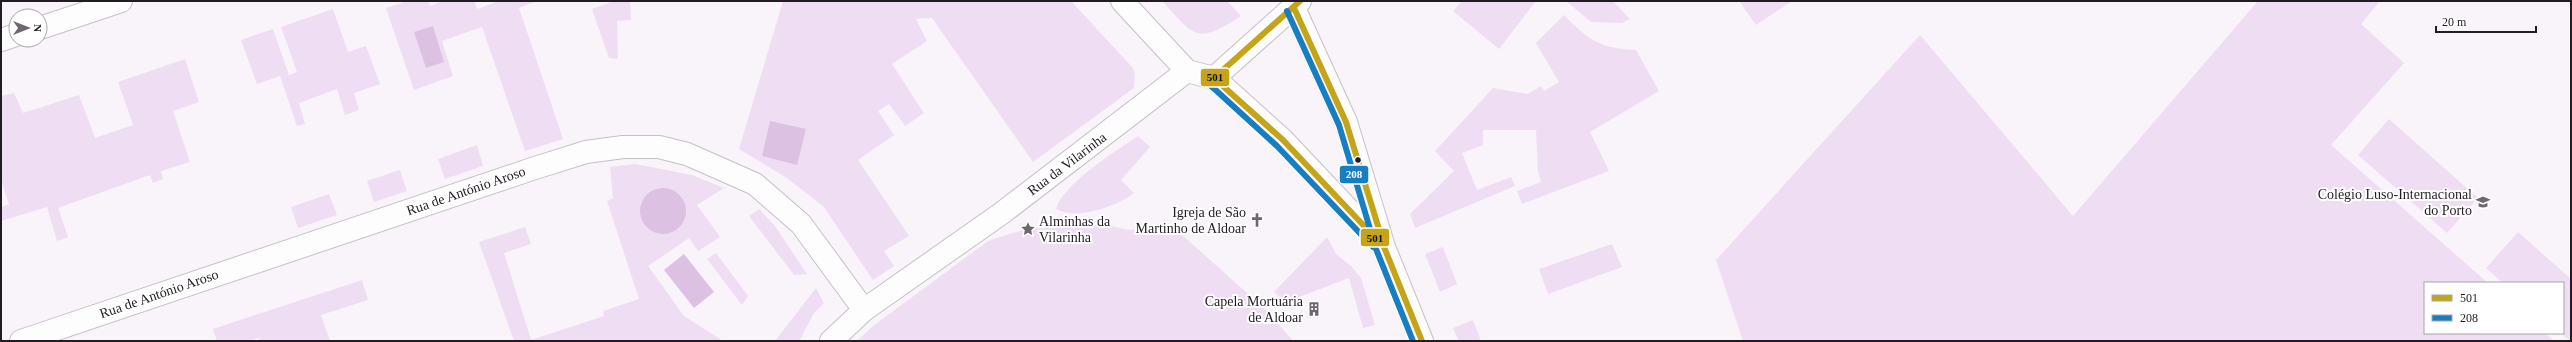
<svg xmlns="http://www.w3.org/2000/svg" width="2572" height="342" viewBox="0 0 2572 342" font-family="'Times New Roman',serif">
  <rect width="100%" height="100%" fill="#f9f3fa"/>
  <!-- green -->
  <path fill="#efdef3" d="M402,1H428L430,6L443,1H474L477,9L499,1H537L519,8L563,139L525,151L482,27L442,41L453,76L414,90L386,8L402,3Z
    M614,1H630L631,20L617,21L618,59L609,58L592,9Z
    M783,1H1071L1133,68L1135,74L1134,88L1033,162L932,18L916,19L927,41L892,64L924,113L905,126L889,104L878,111L894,135L858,160L909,236L884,251L894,266L873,280L824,207L787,178L739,149Z
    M1162,1H1227L1241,16C1197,45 1195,37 1162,1Z
    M1462,1H1536L1499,49L1453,11Z
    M1566,1H1613L1630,19L1622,23L1591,22Z
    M1739,1H1792L1756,25Z
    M2258,1H2380L2361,24L2404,63L2331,145L2488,283H2425V333H2545L2554,341H1743L1716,260L1920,35L2073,216Z
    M333,9L348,52L366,46L380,84L354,93L359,110L345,115L337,89L299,103L305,124L297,126L280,76L257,84L241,40L273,29L289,75L297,72L281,27Z
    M1564,15C1590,41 1599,48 1636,50L1659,91L1590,132L1609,171L1522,204L1517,191L1541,182L1538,171L1536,130H1483V145L1462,153L1477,190L1511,177L1515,186L1415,228L1410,214L1454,171L1435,151L1493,88L1528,94L1541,86L1544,91L1559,82L1536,43Z
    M185,59L199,102L173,111L190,162L161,171L163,179L153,183L150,175L58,208L57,204L68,237L57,241L47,207L1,221V207L9,204L1,180V96L14,93L23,113L79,95L95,138L133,125L118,82Z
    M2389,119L2478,198L2447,233L2358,155Z
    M1138,136L1150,147L1121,180L1134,193C1117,206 1077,221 1056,209C1063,184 1116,151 1138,136Z
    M477,145L483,166L445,179L438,159Z
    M635,164L692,175L724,188L697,205L720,237L698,251L689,238L648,266L684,316L723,341H514L479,242L525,227L531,244L504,253L531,340L604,316L603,311L639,299L607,201L613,198L610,167Z
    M400,170L407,191L374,202L367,181Z
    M329,194L337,215L298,228L291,207Z
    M759,209L775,226L807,274L794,275L749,216Z
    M1171,225L1266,310L1293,341H857L873,326L988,241L1009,234L1028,229L1051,227L1110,226L1130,230L1155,229Z
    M2518,232L2571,279V341L2560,333H2563V283H2503L2486,268Z
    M1327,237L1336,254L1351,266L1361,278L1375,325L1363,328L1349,278L1286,302L1274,292Z
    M1612,244L1622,267L1548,294L1539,269Z
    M1443,247L1457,284L1440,292L1425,254Z
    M716,253L748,296L742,305L707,259Z
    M362,280L368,300L321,315L330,341H260L258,338L249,341H217L213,329Z
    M816,288L824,303L814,313L799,341H775Z
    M1473,320L1481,341H1459L1453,328Z"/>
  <!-- water -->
  <path fill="#dcc1e2" d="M433,26L444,62L426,68L414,32Z
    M770,121L806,129L797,165L762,156Z
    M640 211a23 23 0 1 1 46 0a23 23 0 1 1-46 0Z
    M684,254L714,292L694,308L664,270Z"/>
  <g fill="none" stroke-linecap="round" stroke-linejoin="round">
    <defs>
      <path id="tertiary" d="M1294,8L1346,122L1384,247L1422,341
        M1214,78L1283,140L1382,245
        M21,341L535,168L586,152L623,147H659L687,154L755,184L801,224L864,310
        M831,341L864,310L1002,213L1187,71"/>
      <path id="secondary" d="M1122,1L1187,71L1214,78L1300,1
        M40,28L121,1
        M1,40L16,35"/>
    </defs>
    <!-- tertiary casing -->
    <use href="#tertiary" stroke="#c5c0c6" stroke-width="24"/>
    <!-- secondary casing -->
    <use href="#secondary" stroke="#c5c0c6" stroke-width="24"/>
    <!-- tertiary -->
    <use href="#tertiary" stroke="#fefdfe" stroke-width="22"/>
    <!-- secondary -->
    <use href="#secondary" stroke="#fefdfe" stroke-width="22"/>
    <defs>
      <path id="bus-1" d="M1300,1L1214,78L1283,140L1384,247L1422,341
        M1294,8L1346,122L1382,239"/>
      <path id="bus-2" d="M1287,11L1339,125L1376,249L1413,341
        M1209,84L1277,146L1373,247"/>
    </defs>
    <!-- bus-1 casing -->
    <use href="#bus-1" stroke="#fff" stroke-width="9"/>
    <!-- bus-2 casing -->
    <use href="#bus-2" stroke="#fff" stroke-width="9"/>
    <!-- bus-1 -->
    <use href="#bus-1" stroke="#c5a419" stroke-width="6"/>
    <!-- bus-2 -->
    <use href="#bus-2" stroke="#187ec2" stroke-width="6"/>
  </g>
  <!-- icons -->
  <defs>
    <symbol id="school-bare" viewBox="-9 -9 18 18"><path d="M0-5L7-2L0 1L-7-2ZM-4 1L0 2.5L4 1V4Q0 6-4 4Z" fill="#6d676e" stroke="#fff" stroke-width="2.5" paint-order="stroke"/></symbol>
    <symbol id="church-bare" viewBox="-9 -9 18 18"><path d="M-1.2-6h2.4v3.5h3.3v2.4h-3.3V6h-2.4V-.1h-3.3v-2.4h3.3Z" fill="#6d676e" stroke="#fff" stroke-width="2.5" paint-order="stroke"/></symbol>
    <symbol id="sight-bare" viewBox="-9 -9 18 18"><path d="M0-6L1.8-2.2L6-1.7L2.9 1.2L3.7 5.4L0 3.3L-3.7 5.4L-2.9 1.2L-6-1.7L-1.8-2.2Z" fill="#6d676e" stroke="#fff" stroke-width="2.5" paint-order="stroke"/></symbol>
    <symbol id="building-bare" viewBox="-9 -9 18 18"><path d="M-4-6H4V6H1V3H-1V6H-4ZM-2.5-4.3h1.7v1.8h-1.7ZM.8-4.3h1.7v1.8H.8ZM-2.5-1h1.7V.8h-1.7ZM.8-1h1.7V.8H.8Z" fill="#6d676e" stroke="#fff" stroke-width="2.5" paint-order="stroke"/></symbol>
  </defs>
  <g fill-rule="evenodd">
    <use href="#school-bare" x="2473" y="192" width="20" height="20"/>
    <use href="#church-bare" x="1247" y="210" width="20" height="20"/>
    <use href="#sight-bare" x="1018" y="219" width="20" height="20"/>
    <use href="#building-bare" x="1304" y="299" width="20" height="20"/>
  </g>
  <!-- markers -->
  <circle fill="#211b22" stroke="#fff" stroke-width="1.5" cx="1358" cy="160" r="3.5"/>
  <g text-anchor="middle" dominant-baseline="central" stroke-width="4" stroke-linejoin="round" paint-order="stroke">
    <!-- street labels -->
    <g font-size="14" fill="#211b22" stroke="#fff">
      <text transform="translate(1067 164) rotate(-37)">Rua da Vilarinha</text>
      <text transform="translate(466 191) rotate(-19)">Rua de António Aroso</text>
      <text transform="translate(159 294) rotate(-19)">Rua de António Aroso</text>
    </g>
    <!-- poi labels -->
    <g font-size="14" fill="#211b22" stroke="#fff" text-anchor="end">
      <text x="2472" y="194">Colégio Luso-Internacional<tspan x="2472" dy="16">do Porto</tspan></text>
      <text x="1246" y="212">Igreja de São<tspan x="1246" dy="16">Martinho de Aldoar</tspan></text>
      <text x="1039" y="221" text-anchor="start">Alminhas da<tspan x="1039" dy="16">Vilarinha</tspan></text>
      <text x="1303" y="301">Capela Mortuária<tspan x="1303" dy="16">de Aldoar</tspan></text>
    </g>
  </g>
  <g stroke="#fff" stroke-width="1.5">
    <rect x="1200" y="68" width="30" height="19" rx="4" fill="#c5a419"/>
    <rect x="1339" y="165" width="30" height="19" rx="4" fill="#187ec2"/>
    <rect x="1360" y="228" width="30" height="19" rx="4" fill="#c5a419"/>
  </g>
  <g font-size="11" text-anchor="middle" font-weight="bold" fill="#fff">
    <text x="1354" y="178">208</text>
  </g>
  <g font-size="11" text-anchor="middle" font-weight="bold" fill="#111">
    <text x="1215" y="81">501</text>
    <text x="1375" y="242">501</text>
  </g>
  <!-- border -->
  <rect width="2572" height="342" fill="none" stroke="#211b22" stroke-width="4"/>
  <!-- legend -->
  <rect x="2424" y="282" width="140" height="52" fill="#ffffff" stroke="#a6a4a7"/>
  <rect x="2432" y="295" width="20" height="6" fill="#c5a419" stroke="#a6a4a7"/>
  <text x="2460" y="302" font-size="12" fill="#211b22">501</text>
  <rect x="2432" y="315" width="20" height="6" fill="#187ec2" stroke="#a6a4a7"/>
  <text x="2460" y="322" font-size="12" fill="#211b22">208</text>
  <!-- north arrow -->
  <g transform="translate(28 28) rotate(90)"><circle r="19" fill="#ffffff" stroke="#a6a4a7"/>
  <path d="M0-3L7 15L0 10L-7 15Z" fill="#6d676e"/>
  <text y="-6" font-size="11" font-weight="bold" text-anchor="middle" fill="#211b22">N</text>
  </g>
  <!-- scale -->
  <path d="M2436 26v6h100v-6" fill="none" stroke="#211b22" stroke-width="2"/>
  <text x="2442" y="26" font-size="12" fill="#211b22" stroke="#ffffff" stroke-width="3" paint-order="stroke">20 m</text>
</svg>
